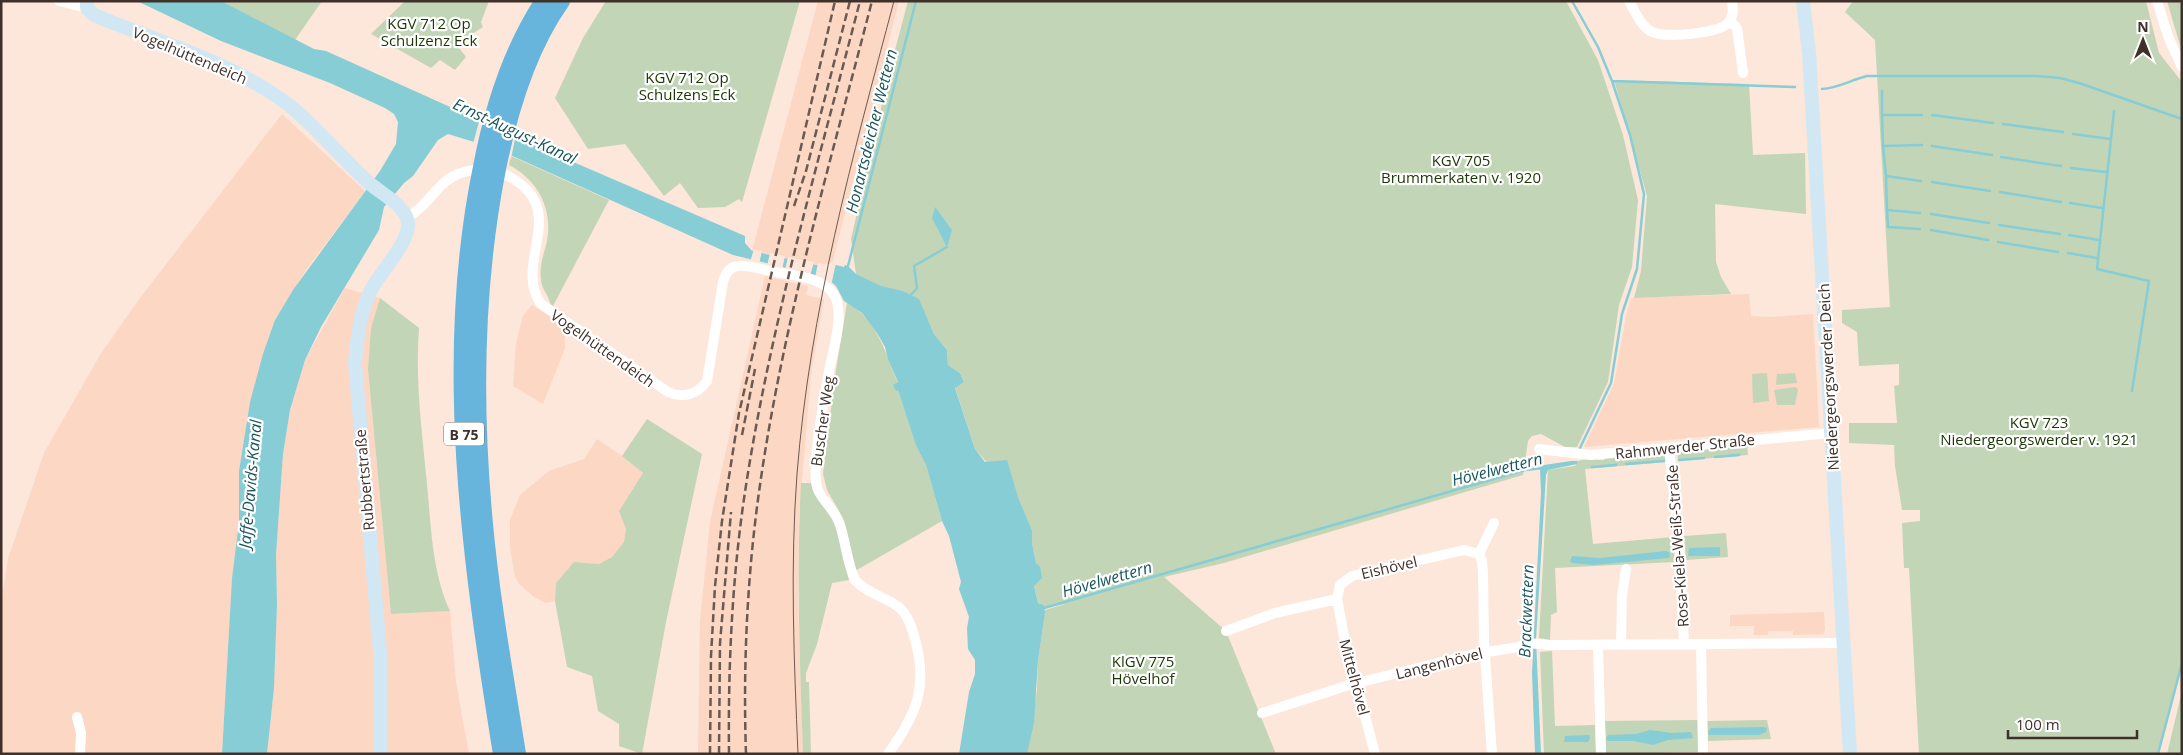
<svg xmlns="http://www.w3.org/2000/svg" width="2183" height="755" viewBox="0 0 2183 755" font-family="'Open Sans',sans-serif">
  <rect width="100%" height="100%" fill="#fde6da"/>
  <!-- built -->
  <path fill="#fbd7c4" d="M818,1H899L831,268L752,251Z
    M282,114L365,191L306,270L275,320L250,402L239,471V522L232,578L222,754H1V605L8,559L44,453L100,355L137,302Z
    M765,276L808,286L806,295L824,299L811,374L799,515L798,600L803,754H698L700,621L710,522Z
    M345,288L380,298L371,328L368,369L391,614L450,611L456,682L469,754H267L274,688L277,605L276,555L283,454L290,410L305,360Z
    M1749,294L1751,316L1771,317L1813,314L1819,427L1584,447L1614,384L1626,316L1631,298Z
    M532,305L564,325L565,337V348L543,404L513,386L516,343L523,316Z
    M597,439L622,456L643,473L619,511L626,528L624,542L612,557L599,564L574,562L556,583L555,601L546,603L534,597L519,584L515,577L510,547V520L520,495L549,471L584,459Z
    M1824,612L1825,630L1823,634L1793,635V631H1768V635H1754V626H1730V615Z"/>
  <!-- green -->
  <path fill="#c2d5b7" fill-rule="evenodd" d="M221,1H322L295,40Z
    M405,1H489L481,22L483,27L456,44L466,57L455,70L440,60L431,68L371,34Z
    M606,1H800L742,202L739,199L725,207L698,208L680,183L664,196L625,144L588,149L555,98L583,38Z
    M908,1H1566L1598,60L1623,135L1638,200L1632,267L1619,305L1608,382L1577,447H1565L1541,434L1532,436L1528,441L1523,475L1224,563L1164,577L1226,631L1276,754H1027L1037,690L1038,661L1045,610L1065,604L1044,607V605L1038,603L1034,586L1040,566L1036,563L1032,543V530L1018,497L975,449L955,387L964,382L960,373L948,365L947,350L934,334L919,300L903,291L881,287L856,274L851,239L891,65ZM935,208L951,229L947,246L940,232Z
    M1853,1H2146L2159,53L2182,82V663L2158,754H1919L1909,568H1904L1902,523L1920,521V510H1902L1895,466L1894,445L1849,443V423H1897L1894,386L1899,385V364L1859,366L1857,332L1842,323V310L1890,307L1875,40L1845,12Z
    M2167,1H2182V52Z
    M1614,80L1749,84L1753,155L1805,153L1806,214L1715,204L1716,262L1721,277L1731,294L1634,298L1641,271L1647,196Z
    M511,156L609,200L553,306C549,303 550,301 548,297C545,291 541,286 541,279C539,266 544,254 547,241C553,209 538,180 509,165Z
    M380,298L419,328C415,380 422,432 427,484C431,526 432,572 450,611L391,614L368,369L371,328Z
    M847,303C878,320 885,353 898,383L894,385L898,390L917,445L926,465L942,521L855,571L839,511L827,490L823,474L835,376Z
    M1767,373L1769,401L1753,403L1752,374Z
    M1795,373L1797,383L1776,385L1777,374Z
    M1795,387L1798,389L1795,405H1777L1774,390Z
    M647,419L702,454L666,622L642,754L619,746V724L598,711L592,676L567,667L555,601L556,583L574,562L599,564L612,557L624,542L626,529L619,511L643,473L622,456Z
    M1747,443L1748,455L1678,461L1677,449H1685L1687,452L1694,451L1696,448L1723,446L1725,448L1731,447L1733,445Z
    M1665,452L1666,462L1585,469L1593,544L1673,537L1675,562L1555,568L1557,612L1551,615L1550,640L1539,638L1548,470L1575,466L1578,461L1595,457L1598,460H1604L1606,457L1630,454L1634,457L1640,456L1642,453Z
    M801,483H812L836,519L849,580L832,583L817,644L806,673V682H809L811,754H803C800,663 796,574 801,483Z
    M1726,533L1728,557L1686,560L1684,536Z
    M1552,651L1555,726L1595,725L1596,754H1544L1540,652Z
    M2182,691V754H2167Z
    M1698,720L1699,752L1606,754L1605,721Z
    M1767,720L1771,739L1708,741L1707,721Z"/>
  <!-- water -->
  <path fill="#87cdd5" d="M137,1H221L314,49L326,51L543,149L745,236V243L752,251L830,268L832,264L844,267L845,265L848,266L856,274L881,286L903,291L919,299L934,334L947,350L948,365L960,373L964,382L955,388L975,449L985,462L1007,460L1018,497L1032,530V543L1036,563L1040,566L1042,578L1034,586L1038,603L1044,605L1045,612L1038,661L1034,723L1027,754H959L969,692L975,674V660L968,649L967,628L969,617L959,589L961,582L949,536L942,521L926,465L916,445L898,390L896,391L893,385L898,382L888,359L885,347L877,333L862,313L844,301L836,286L827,278L733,255L497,149L448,134L438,140L413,176L404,183L384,207L379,230L321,327L305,360L290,410L283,454L276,555L277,605L274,688L267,754H222L232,578L239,522V471L250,402L263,354L275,320L293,290L380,171L396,144L398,122L394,114L385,108L330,83L221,41Z
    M935,207L952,230L947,247L932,218Z
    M1571,461H1578L1577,464L1548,470L1546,475L1536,639L1541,754H1535L1532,673L1541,493L1540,467L1544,465Z
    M1720,547V556H1688L1689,548Z
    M1666,551L1669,552L1670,557L1668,558L1594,565L1572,563L1570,561L1572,556L1600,558Z
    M1763,727L1767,728L1766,732L1759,735H1709L1708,732L1711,728Z
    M1650,730L1671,733L1691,732L1693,738L1668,740L1653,745L1634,741H1608L1606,739L1608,735L1636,734Z
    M1589,735L1590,738L1588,742H1564L1565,736Z"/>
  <!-- pier -->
  <path fill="#fde6da" d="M480,118L516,134L511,159L473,144Z
    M754,249L762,251L759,264L750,262Z
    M770,253L785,256L782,270L767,266Z
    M788,257L814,262L810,276L785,270Z
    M831,262L836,263L831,286L815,278L818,263L829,265Z"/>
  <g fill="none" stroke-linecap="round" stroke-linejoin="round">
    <!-- stream -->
    <path stroke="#87cdd5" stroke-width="2.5" d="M1572,1L1598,47L1612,81L1630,135L1644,194L1637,269L1622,314L1611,383L1579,450
      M1612,81L1795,87
      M1822,89C1838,88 1851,80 1867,76H2037L2060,78L2079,83L2182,119
      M1882,91V115H1922
      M2114,111L2097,269L2149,281L2132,391
      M1882,115L1883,146L1922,145
      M1932,115L1993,123
      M2003,124L2063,132
      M2073,134L2111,139
      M1883,146L1886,176L1921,181
      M1932,146L1992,155
      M2001,157L2061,166
      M2071,168L2106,172
      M1886,176L1887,210L1920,213
      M1932,182L1990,191
      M2000,192L2061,202
      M2070,203L2102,208
      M1887,210L1888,227L1920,229
      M1931,214L1989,223
      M1999,225L2060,234
      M1931,230L1988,240
      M2069,235L2099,240
      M1998,242L2058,252
      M2068,253L2097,258
      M848,266L916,1
      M909,297L917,288L914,266L947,247
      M1715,457L1739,455
      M1679,460L1704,458
      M1626,464L1664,461
      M1592,467L1616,465
      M1044,608L1525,470L1543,468
      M2158,754L2182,663"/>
    <!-- street -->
    <path stroke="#fff" stroke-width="10" d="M59,1L87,8
      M1629,1C1635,12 1641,26 1652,32C1665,38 1718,34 1728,23C1734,17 1733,9 1732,1
      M2157,1L2169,39L2182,67
      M1730,21L1737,28L1743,73
      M406,218C428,207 436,183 458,174C475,168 494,168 510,177C571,211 512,263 541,304L668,392C683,399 698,394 707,381L723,282C729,257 751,267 770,271C788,275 821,276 833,293C846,312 833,349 829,371C825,395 811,466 817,487C820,500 835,508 840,525C846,543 847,563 855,580C867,594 887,597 900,608C908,616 911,625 914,636C929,685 917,714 888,754
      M1669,448L1679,542L1684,644
      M1539,449L1591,455L1831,433
      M1479,554L1482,561L1483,572L1484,642L1492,754
      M1479,554L1494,523
      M1337,599L1344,636L1375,754
      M1226,631L1275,613L1337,599L1340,585L1352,576L1464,550L1479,554
      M1701,644L1703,754
      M1598,645L1601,754
      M1621,645L1622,596L1626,569
      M1262,713L1349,685L1474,654L1519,647L1527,643L1550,645L1844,643
      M77,717L81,733L80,754"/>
    <!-- secondary -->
    <path stroke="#d1e8f4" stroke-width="14" d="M87,1V8L94,15C160,43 231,61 289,105C316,127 341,157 367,181C379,193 407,205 408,224C409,243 380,272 371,290C360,313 357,338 355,363L380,652V754
      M1803,1L1809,53L1850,754"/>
    <!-- highway -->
    <path stroke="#67b4dc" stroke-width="18" d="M502,754C471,561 442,360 482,167C493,109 511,51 544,1
      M517,754C505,678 491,601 484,524C473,408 474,289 496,174C507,117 527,49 561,1"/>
    <!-- tram -->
    <path stroke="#6b5a52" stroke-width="1" d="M798,754C794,661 790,567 797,474C810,310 852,159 894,1"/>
    <!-- rail -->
    <path stroke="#6b5a52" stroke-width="2.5" stroke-dasharray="8 4" stroke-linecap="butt" d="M794,206L806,171L850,1
      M742,435L755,369
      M710,754L711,656L715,586L722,521L739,413L835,1
      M719,754L720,643L731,512
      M729,754C728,667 732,578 745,492C770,326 818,164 860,1
      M746,754C743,667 747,578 759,492C782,326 830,164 872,1"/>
  </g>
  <g text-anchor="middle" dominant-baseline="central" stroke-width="4.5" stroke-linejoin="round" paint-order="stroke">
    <!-- shield labels -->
    <rect fill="#fff" stroke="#796e69" stroke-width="1" x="444" y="422.5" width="40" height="23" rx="4"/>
    <g font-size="14" font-weight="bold" fill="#3f3029">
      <text x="464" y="434">B 75</text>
    </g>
    <!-- park labels -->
    <g font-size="15" fill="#1c3604" stroke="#fff">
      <text x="429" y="23">KGV 712 Op<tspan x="429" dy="17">Schulzenz Eck</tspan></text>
      <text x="687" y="77">KGV 712 Op<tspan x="687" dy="17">Schulzens Eck</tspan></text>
      <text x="1461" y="160">KGV 705<tspan x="1461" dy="17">Brummerkaten v. 1920</tspan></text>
      <text x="2039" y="422">KGV 723<tspan x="2039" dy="17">Niedergeorgswerder v. 1921</tspan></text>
      <text x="1143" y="661">KlGV 775<tspan x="1143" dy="17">Hövelhof</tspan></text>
    </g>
    <!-- street labels -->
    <g font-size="15" fill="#3f3029" stroke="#fff">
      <text transform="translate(190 55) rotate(23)">Vogelhüttendeich</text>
      <text transform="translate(603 348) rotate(35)">Vogelhüttendeich</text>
      <text transform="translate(1828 377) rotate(-93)">Niedergeorgswerder Deich</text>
      <text transform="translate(822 421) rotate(-82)">Buscher Weg</text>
      <text transform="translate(1685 446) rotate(-6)">Rahmwerder Straße</text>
      <text transform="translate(364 480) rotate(-95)">Rubbertstraße</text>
      <text transform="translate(1677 546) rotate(-94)">Rosa-Kiela-Weiß-Straße</text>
      <text transform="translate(1389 567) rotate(-13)">Eishövel</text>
      <text transform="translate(1439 663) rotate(-14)">Langenhövel</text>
      <text transform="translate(1355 677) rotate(75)">Mittelhövel</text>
    </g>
    <!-- water labels -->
    <g font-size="16" font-style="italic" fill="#1a565c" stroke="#fff">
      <text transform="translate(515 131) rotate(25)">Ernst-August-Kanal</text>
      <text transform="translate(871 131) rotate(-76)">Honartsdeicher Wettern</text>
      <text transform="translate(1497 469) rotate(-14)">Hövelwettern</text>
      <text transform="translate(250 484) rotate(-85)">Jaffe-Davids-Kanal</text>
      <text transform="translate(1107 579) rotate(-16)">Hövelwettern</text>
      <text transform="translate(1526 611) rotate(-88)">Brackwettern</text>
    </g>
  </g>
  <!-- border -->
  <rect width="2183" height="755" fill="none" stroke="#3f3029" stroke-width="5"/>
  <!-- north arrow -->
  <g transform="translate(2143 40)" stroke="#ffffff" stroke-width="4" paint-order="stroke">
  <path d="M0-4L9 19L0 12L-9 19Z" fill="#3f3029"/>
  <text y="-8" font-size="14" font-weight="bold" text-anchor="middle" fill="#3f3029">N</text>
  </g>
  <!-- scale -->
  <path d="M2008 730v8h129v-8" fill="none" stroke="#3f3029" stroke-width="2.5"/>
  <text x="2016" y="730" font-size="15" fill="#3f3029" stroke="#ffffff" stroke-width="4" paint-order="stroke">100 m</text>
</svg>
